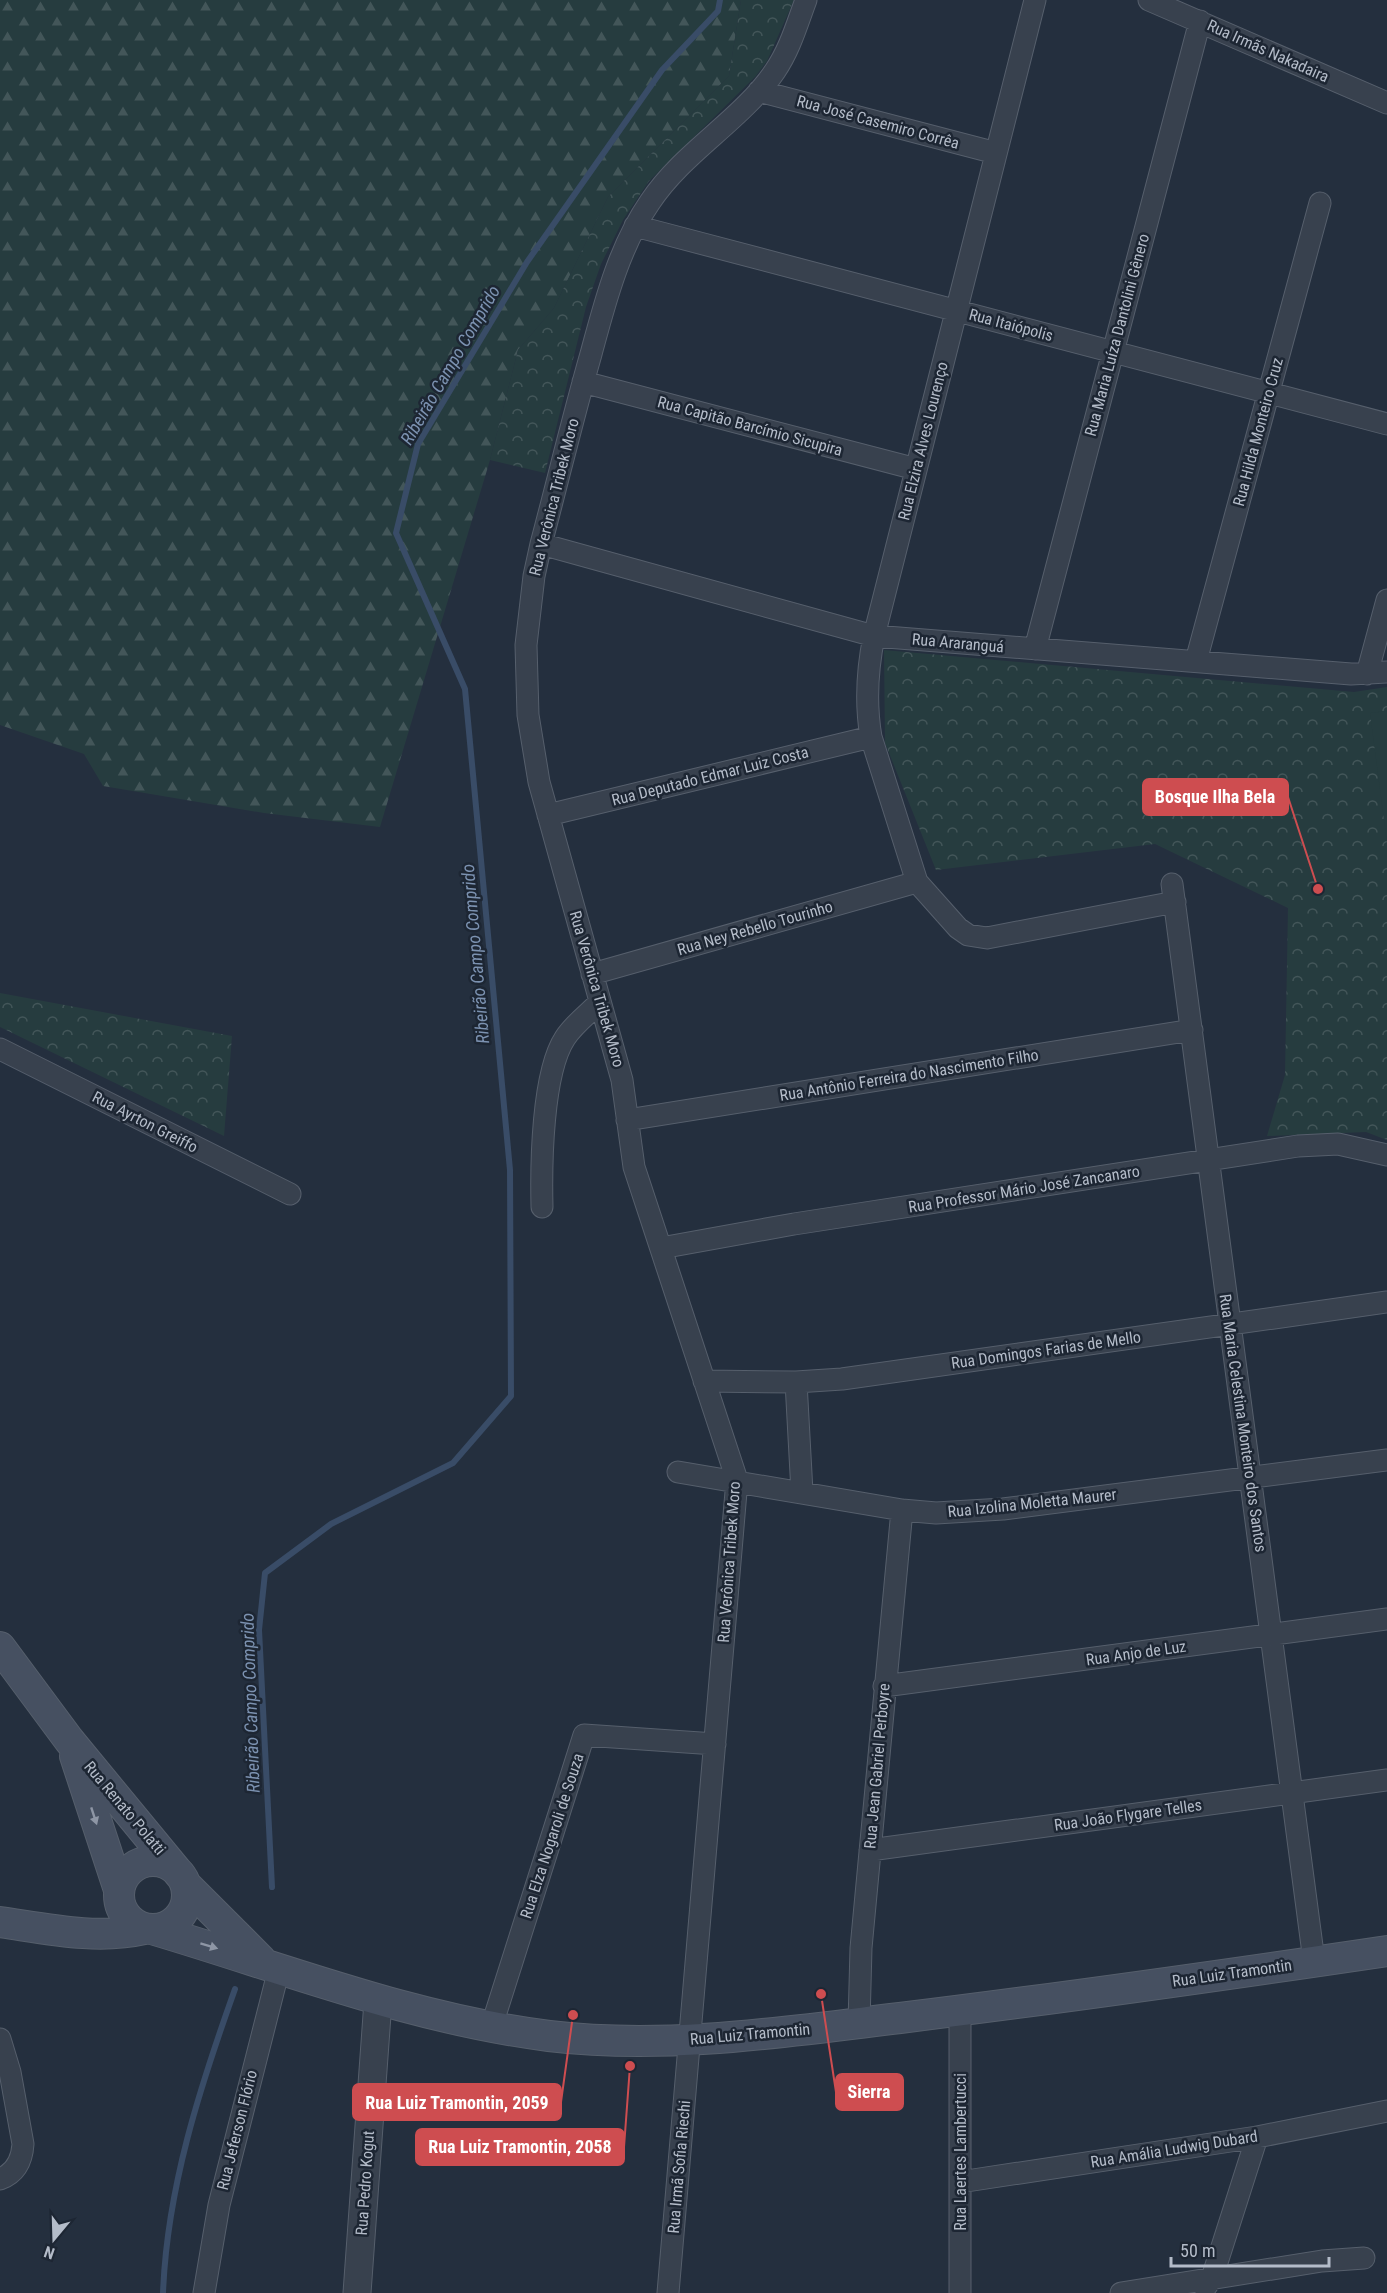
<svg xmlns="http://www.w3.org/2000/svg" width="1387" height="2293" viewBox="0 0 1387 2293" font-family="'Roboto Condensed',sans-serif">
  <defs>
    <pattern id="forest-firs" width="22" height="20" patternUnits="userSpaceOnUse" patternTransform="scale(1.5)"><rect width="22" height="20" fill="#263c3f"/><path d="M5 1l3.5 6h-7zM16 11l3.5 6h-7z" fill="#435659"/></pattern>
    <pattern id="park-crowns" width="20" height="18" patternUnits="userSpaceOnUse" patternTransform="scale(1.5)"><rect width="20" height="18" fill="#263c3f"/><path d="M2 6a3 3 0 1 1 6 0M12 15a3 3 0 1 1 6 0" fill="none" stroke="#435659"/></pattern>
  </defs>
  <rect width="100%" height="100%" fill="#242f3e"/>
  <!-- forest -->
  <path fill="url(#forest-firs)" d="M0,0H741L729,76L608,197L554,308L518,350L490,460L380,827L264,813L103,786L84,754L0,725Z"/>
  <!-- park -->
  <path fill="url(#park-crowns)" d="M741,0H794L767,61L755,77L649,181L623,220L601,264L586,307L545,473L490,460L518,350L554,308L608,197L729,76Z
    M884,650L1354,692L1387,687V1140L1366,1132L1267,1136L1285,1075L1288,908L1155,844L936,870L885,743Z
    M0,993L232,1036L224,1136L0,1027Z"/>
  <!-- garden -->
  <path fill="#263c3f" d="M1387,711V843L1370,713Z"/>
  <g fill="none" stroke-linecap="round" stroke-linejoin="round">
    <!-- stream -->
    <path stroke="#394c67" stroke-width="6" d="M272,1887L259,1630L265,1573L331,1524L453,1463L511,1396L510,1170L465,689L396,533L418,444L527,262L662,70L718,11L720,0
      M163,2293C167,2188 200,2087 235,1989"/>
    <defs>
      <path id="minor" d="M1035,0L874,636C867,671 865,702 871,737L917,882L958,928L968,935L987,938L1175,902
        M1149,0L1387,103
        M759,91L996,153
        M635,226L1387,424
        M583,382L916,469
        M541,544L874,636L1351,674L1387,672
        M1035,649L1200,21
        M1196,661L1320,203
        M1367,674L1387,600
        M548,815L871,737
        M1172,884L1314,1961
        M592,974L917,882
        M0,1049L290,1194
        M627,1120L1192,1030
        M542,1207C541,1165 542,1073 565,1038C574,1024 588,1014 600,1002
        M661,1248L794,1224L1298,1146L1338,1144L1387,1155
        M704,1381L796,1382L842,1379L1387,1302
        M796,1382L802,1492
        M678,1472L902,1510L936,1513L1003,1509L1387,1460
        M884,1686L1387,1619
        M870,1850L1387,1780
        M960,2010V2293
        M859,2023L861,1948L902,1510
        M491,2028L584,1735L715,1744
        M0,2039L10,2072L23,2144C22,2160 16,2173 0,2179
        M960,2182L1257,2137L1387,2111
        M1205,2288L1212,2278L1257,2137
        M204,2293L219,2205L279,1969
        M668,2293L737,1480L634,1167L622,1080L539,782L528,715L526,645L534,576L541,544C558,480 573,417 591,354C605,302 619,247 650,202C684,151 741,121 775,71C790,49 797,24 806,0
        M1121,2293L1322,2261L1364,2258"/>
      <path id="tertiary" d="M357,2293L378,2001"/>
      <path id="secondary" d="M0,1647L69,1740L181,1876
        M75,1756L119,1890
        M119 1895a34 34 0 1 1 68 0a34 34 0 1 1-68 0Z
        M186,1885L261,1960
        M0,1922C48,1929 97,1940 145,1929
        M155,1930C286,1969 413,2019 549,2036C666,2050 784,2032 900,2018C1063,1998 1225,1975 1387,1951"/>
    </defs>
    <!-- minor casing -->
    <use href="#minor" stroke="#565f6c" stroke-width="23"/>
    <!-- tertiary casing -->
    <use href="#tertiary" stroke="#565f6c" stroke-width="29"/>
    <!-- secondary casing -->
    <use href="#secondary" stroke="#565f6c" stroke-width="32"/>
    <!-- minor -->
    <use href="#minor" stroke="#38414e" stroke-width="21"/>
    <!-- tertiary -->
    <use href="#tertiary" stroke="#38414e" stroke-width="27"/>
    <!-- secondary -->
    <use href="#secondary" stroke="#465061" stroke-width="30"/>
  </g>
  <!-- one-way arrows -->
  <defs><path id="oneway-solid" d="M-6-.8H1V-3.2L6.5 0L1 3.2V.8H-6Z" transform="scale(1.5)"/></defs>
  <g fill="#8e96a5">
    <use href="#oneway-solid" transform="translate(94 1816) rotate(72)"/>
    <use href="#oneway-solid" transform="translate(209 1946) rotate(17)"/>
  </g>
  <g text-anchor="middle" dominant-baseline="central" stroke-width="5" stroke-linejoin="round" paint-order="stroke">
    <!-- street labels -->
    <g font-size="16" fill="#b4bcc9" stroke="#1d2633">
      <text transform="translate(1268 51) rotate(24)">Rua Irmãs Nakadaira</text>
      <text transform="translate(878 122) rotate(15)">Rua José Casemiro Corrêa</text>
      <text transform="translate(1011 325) rotate(15)">Rua Itaiópolis</text>
      <text transform="translate(1117 335) rotate(-75)">Rua Maria Luíza Dantolini Gênero</text>
      <text transform="translate(750 426) rotate(15)">Rua Capitão Barcímio Sicupira</text>
      <text transform="translate(1258 432) rotate(-75)">Rua Hilda Monteiro Cruz</text>
      <text transform="translate(923 441) rotate(-76)">Rua Elzira Alves Lourenço</text>
      <text transform="translate(554 497) rotate(-76)">Rua Verônica Tribek Moro</text>
      <text transform="translate(958 643) rotate(5)">Rua Araranguá</text>
      <text transform="translate(710 776) rotate(-14)">Rua Deputado Edmar Luiz Costa</text>
      <text transform="translate(755 928) rotate(-16)">Rua Ney Rebello Tourinho</text>
      <text transform="translate(597 989) rotate(74)">Rua Verônica Tribek Moro</text>
      <text transform="translate(909 1075) rotate(-9)">Rua Antônio Ferreira do Nascimento Filho</text>
      <text transform="translate(145 1122) rotate(27)">Rua Ayrton Greiffo</text>
      <text transform="translate(1024 1189) rotate(-9)">Rua Professor Mário José Zancanaro</text>
      <text transform="translate(1046 1350) rotate(-8)">Rua Domingos Farias de Mello</text>
      <text transform="translate(1243 1423) rotate(82)">Rua Maria Celestina Monteiro dos Santos</text>
      <text transform="translate(1032 1503) rotate(-6)">Rua Izolina Moletta Maurer</text>
      <text transform="translate(729 1562) rotate(-86)">Rua Verônica Tribek Moro</text>
      <text transform="translate(1136 1653) rotate(-8)">Rua Anjo de Luz</text>
      <text transform="translate(877 1766) rotate(-85)">Rua Jean Gabriel Perboyre</text>
      <text transform="translate(125 1808) rotate(50)">Rua Renato Polatti</text>
      <text transform="translate(1128 1815) rotate(-8)">Rua João Flygare Telles</text>
      <text transform="translate(552 1836) rotate(-72)">Rua Elza Nogaroli de Souza</text>
      <text transform="translate(1232 1973) rotate(-8)">Rua Luiz Tramontin</text>
      <text transform="translate(750 2034) rotate(-5)">Rua Luiz Tramontin</text>
      <text transform="translate(237 2130) rotate(-76)">Rua Jeferson Flório</text>
      <text transform="translate(1174 2149) rotate(-9)">Rua Amália Ludwig Dubard</text>
      <text transform="translate(960 2152) rotate(-90)">Rua Laertes Lambertucci</text>
      <text transform="translate(679 2167) rotate(-85)">Rua Irmã Sofia Riechi</text>
      <text transform="translate(365 2183) rotate(-86)">Rua Pedro Kogut</text>
    </g>
    <!-- water labels -->
    <g font-size="18" font-style="italic" fill="#7c92b1" stroke="#1d2633">
      <text transform="translate(450 365) rotate(-60)">Ribeirão Campo Comprido</text>
      <text transform="translate(475 954) rotate(-95)">Ribeirão Campo Comprido</text>
      <text transform="translate(250 1703) rotate(-92)">Ribeirão Campo Comprido</text>
    </g>
  </g>
  <!-- callouts -->
  <path fill="none" stroke="#ce4d50" stroke-width="2" d="M1318 889L1288 797M821 1994L836 2092M573 2015L561 2102M630 2066L624 2147"/>
  <g fill="#ce4d50" stroke="#1d2633" stroke-width="2">
    <circle cx="1318" cy="889" r="6"/>
    <circle cx="821" cy="1994" r="6"/>
    <circle cx="573" cy="2015" r="6"/>
    <circle cx="630" cy="2066" r="6"/>
  </g>
  <g fill="#ce4d50" stroke="#ce4d50" stroke-width="2">
    <rect x="1143" y="779" width="145" height="36" rx="6"/>
    <rect x="836" y="2074" width="67" height="36" rx="6"/>
    <rect x="353" y="2084" width="208" height="36" rx="6"/>
    <rect x="416" y="2129" width="208" height="36" rx="6"/>
  </g>
  <g font-size="18" text-anchor="middle" font-weight="bold" fill="#fff">
    <text x="1215" y="803">Bosque Ilha Bela</text>
    <text x="869" y="2098">Sierra</text>
    <text x="457" y="2109">Rua Luiz Tramontin, 2059</text>
    <text x="520" y="2153">Rua Luiz Tramontin, 2058</text>
  </g>
  <!-- north arrow -->
  <g transform="translate(54 2239) rotate(199)" stroke="#1d2633" stroke-width="4.5" paint-order="stroke">
  <path d="M0-4.5L10 22L0 15L-10 22Z" fill="#b4bcc9"/>
  <text y="-9" font-size="16" font-weight="bold" text-anchor="middle" fill="#b4bcc9">N</text>
  </g>
  <!-- scale -->
  <path d="M1171 2257v9h158v-9" fill="none" stroke="#b4bcc9" stroke-width="3"/>
  <text x="1180" y="2257" font-size="18" fill="#b4bcc9" stroke="#1d2633" stroke-width="4.5" paint-order="stroke">50 m</text>
</svg>
